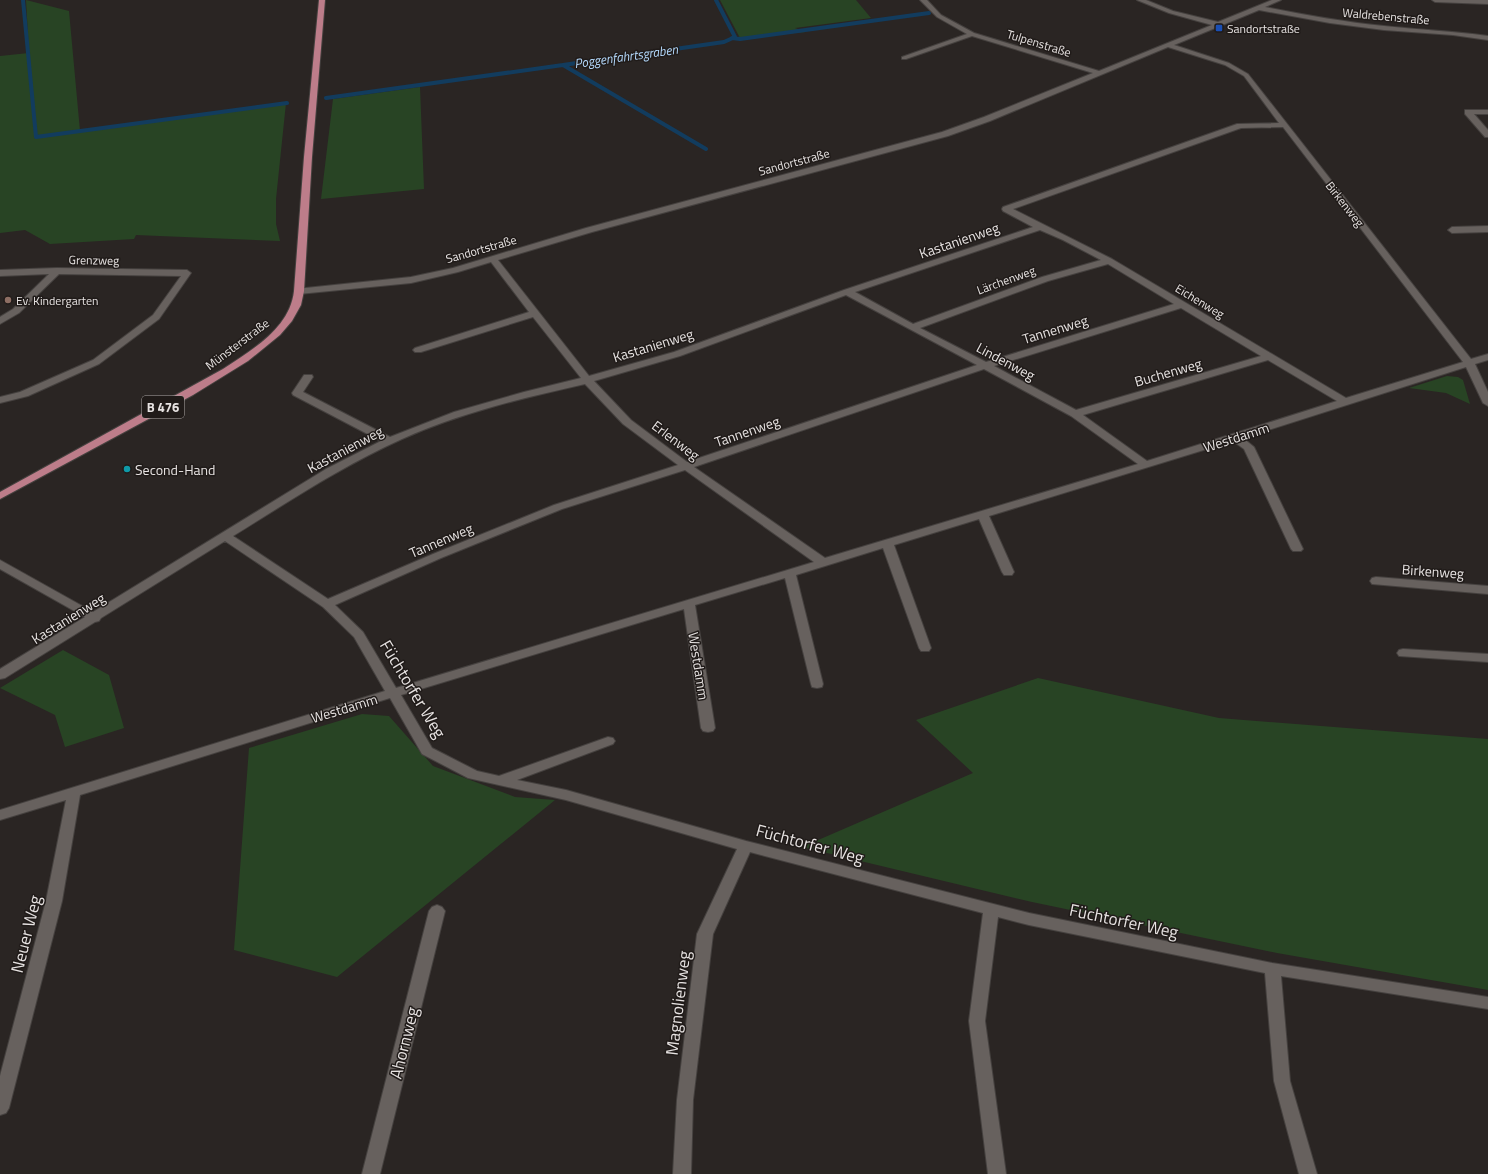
<svg xmlns="http://www.w3.org/2000/svg" width="1488" height="1174" viewBox="0 0 1488 1174" font-family="'Titillium Web',sans-serif">
  <rect width="100%" height="100%" fill="#2a2523"/>
  <!-- green -->
  <path fill="#284424" d="M26,0L69,11L80,131L286,103L276,199V224L280,241L136,235L134,239L50,244L25,230L0,233V56L29,53Z
    M720,0H856L871,18L795,28L806,32L740,38Z
    M420,87L424,189L321,199L333,99Z
    M1447,376L1458,377L1463,380L1470,404L1446,393L1409,388Z
    M63,650L109,675L124,728L65,747L55,715L0,688Z
    M1038,678L1219,718L1488,739V990L1277,953L1032,902L802,847L973,773L916,720Z
    M362,714L389,716L433,766L515,797L555,800L337,977L234,950L249,748Z"/>
  <g fill="none" stroke-linecap="round" stroke-linejoin="round">
    <!-- stream -->
    <path stroke="#123c5e" stroke-width="4" d="M23,0L36,137L287,103
      M732,38L740,39L929,13
      M326,98L563,65
      M706,149L563,65L724,42L735,37L716,0"/>
    <defs>
      <path id="minor" d="M920,0H927L941,15L974,33L1099,71L1212,25L1169,13L1137,0H1146L1173,11L1218,22L1272,0H1281L1265,7C1305,15 1344,22 1384,26C1419,30 1453,31 1488,36V40L1453,35L1384,30L1330,23L1259,10L1174,45L1229,63L1248,74L1471,359L1488,354V360L1475,364L1488,392V406L1483,403L1466,367L1243,438L1254,447L1303,549L1301,551H1293L1291,549L1244,449L1233,441L989,516L1014,572L1012,575H1004L1002,572L979,519L894,545L931,648L929,651H921L919,648L883,548L796,575L823,684L822,687L817,688L812,687L811,684L785,578L695,605L715,728L713,731L708,732L703,731L701,728L684,609L401,695L432,748L477,771L499,776L608,737L613,738L615,741L613,744L517,780L566,790L746,841L1029,913L1272,963L1488,997V1009L1281,976L1290,1081L1317,1174H1299L1274,1081L1265,973L1029,925L998,917L985,1021L1006,1174H988L969,1021L983,913L750,852L713,934L693,1100L691,1174H673L677,1100L697,934L737,849L566,800L468,778L422,754L390,698L80,795L62,901L9,1108L6,1113L0,1115V1076L46,901L66,800L0,820V810L385,691L354,637L323,607L225,541L101,618L99,621L95,622L5,678L0,679V669L85,617L0,569V560L93,612L326,469L381,441L293,395L292,393L304,375H312L313,377L303,392L390,437L454,412L524,392L581,378L533,317L421,352H415L413,350L415,348L529,312L491,262L458,272L411,283L299,294L294,291L296,289L411,277L453,268L586,228L942,132L984,117L1093,73L972,36L906,59H902V57L967,34L937,17ZM1168,47L1225,65L1244,76L1279,123L1237,124L1003,207L1002,209L1003,211L1033,227L844,290L674,352L589,376L498,260L592,232L948,136L990,121ZM1283,127L1463,362L1346,398L1112,259L1013,209L1241,128ZM1040,230L1063,240L1101,260L1042,277L913,324L855,292ZM1108,264L1174,304L986,362L920,328L1048,281ZM846,295L977,365L687,462L631,420L594,381L680,356ZM1181,308L1261,356L1076,410L994,366ZM1268,360L1337,401L1147,461L1083,415ZM984,369L1071,416L1138,464L825,558L694,467ZM585,384L623,424L678,465L554,505L433,554L328,599L233,536C288,502 342,466 402,439C460,413 523,398 585,384ZM685,470L814,562L396,688L363,632L335,605L441,558L562,509Z
        M1432,0H1488V4L1435,2Z
        M1465,110H1488V114H1474L1488,130V137H1485L1465,114Z
        M1488,226V232L1452,233L1448,230L1452,227Z
        M57,268L187,270L191,273L159,319L99,364L28,396L0,403V397L20,392L93,360L153,315L181,276L59,274L19,313L0,324V317L13,309L49,274L0,276V270Z
        M1376,577L1488,586V594L1372,584L1370,581L1372,578Z
        M1403,649L1488,654V662L1399,656L1397,653L1399,650Z
        M437,905L442,907L445,911L380,1174H362L429,911L432,907Z"/>
      <path id="major" d="M319,0H325L312,157L304,291L301,305L292,321L280,335L248,361L193,395L0,499V492L223,369C252,350 290,328 294,291L304,157Z"/>
    </defs>
    <!-- minor casing -->
    <use href="#minor" stroke="#45413f" stroke-width="2"/>
    <!-- major casing -->
    <use href="#major" stroke="#45413f" stroke-width="2"/>
    <!-- minor -->
    <use href="#minor" fill="#67615e" fill-rule="evenodd"/>
    <!-- major -->
    <use href="#major" fill="#bd7d8a" fill-rule="evenodd"/>
  </g>
  <!-- markers -->
  <rect fill="#1a4fb4" stroke="#201b19" stroke-width="1.5" x="1215" y="24" width="8" height="8" rx="2"/>
  <circle fill="#8d6e63" stroke="#201b19" stroke-width="1.5" cx="8" cy="300" r="4"/>
  <circle fill="#0f9aa8" stroke="#201b19" stroke-width="1.5" cx="127" cy="469" r="4"/>
  <g text-anchor="middle" dominant-baseline="central" stroke-width="3" stroke-linejoin="round" paint-order="stroke">
    <!-- far-street labels -->
    <g font-size="12" fill="#e7e3e2" stroke="#201b19">
      <text transform="translate(1386 16) rotate(5)">Waldrebenstraße</text>
      <text transform="translate(1039 43) rotate(17)">Tulpenstraße</text>
      <text transform="translate(794 162) rotate(-15)">Sandortstraße</text>
      <text transform="translate(1345 204) rotate(52)">Birkenweg</text>
      <text transform="translate(481 249) rotate(-16)">Sandortstraße</text>
      <text transform="translate(94 260) rotate(1)">Grenzweg</text>
      <text transform="translate(1006 280) rotate(-20)">Lärchenweg</text>
      <text transform="translate(1200 301) rotate(31)">Eichenweg</text>
      <text transform="translate(237 344) rotate(-37)">Münsterstraße</text>
    </g>
    <!-- far-poi labels -->
    <g font-size="12" fill="#e7e3e2" stroke="#201b19" text-anchor="start">
      <text x="1227" y="28">Sandortstraße</text>
      <text x="16" y="300">Ev. Kindergarten</text>
    </g>
    <!-- far-water labels -->
    <g font-size="13" font-style="italic" fill="#b3d8fb" stroke="#201b19">
      <text transform="translate(626 56) rotate(-8)">Poggenfahrtsgraben</text>
    </g>
    <!-- shield labels -->
    <rect fill="#201b19" stroke="#aba7a6" stroke-width="1" x="142" y="396" width="42" height="22" rx="3"/>
    <g font-size="13" font-weight="bold" fill="#e7e3e2">
      <text x="163" y="407">B 476</text>
    </g>
    <!-- street labels -->
    <g font-size="14" fill="#e7e3e2" stroke="#201b19">
      <text transform="translate(959 240) rotate(-19)">Kastanienweg</text>
      <text transform="translate(1055 329) rotate(-17)">Tannenweg</text>
      <text transform="translate(653 345) rotate(-17)">Kastanienweg</text>
      <text transform="translate(1006 361) rotate(28)">Lindenweg</text>
      <text transform="translate(1168 372) rotate(-16)">Buchenweg</text>
      <text transform="translate(747 431) rotate(-19)">Tannenweg</text>
      <text transform="translate(1236 437) rotate(-18)">Westdamm</text>
      <text transform="translate(676 440) rotate(37)">Erlenweg</text>
      <text transform="translate(345 449) rotate(-28)">Kastanienweg</text>
      <text transform="translate(441 540) rotate(-23)">Tannenweg</text>
      <text transform="translate(1433 571) rotate(4)">Birkenweg</text>
      <text transform="translate(68 618) rotate(-32)">Kastanienweg</text>
      <text transform="translate(699 666) rotate(81)">Westdamm</text>
      <text transform="translate(344 708) rotate(-17)">Westdamm</text>
    </g>
    <!-- poi labels -->
    <g font-size="14" fill="#e7e3e2" stroke="#201b19" text-anchor="start">
      <text x="135" y="469">Second-Hand</text>
    </g>
    <!-- near-street labels -->
    <g font-size="17" fill="#e7e3e2" stroke="#201b19">
      <text transform="translate(413 689) rotate(59)">Füchtorfer Weg</text>
      <text transform="translate(810 844) rotate(15)">Füchtorfer Weg</text>
      <text transform="translate(1124 921) rotate(12)">Füchtorfer Weg</text>
      <text transform="translate(26 934) rotate(-76)">Neuer Weg</text>
      <text transform="translate(678 1003) rotate(-83)">Magnolienweg</text>
      <text transform="translate(404 1043) rotate(-76)">Ahornweg</text>
    </g>
  </g>
</svg>
